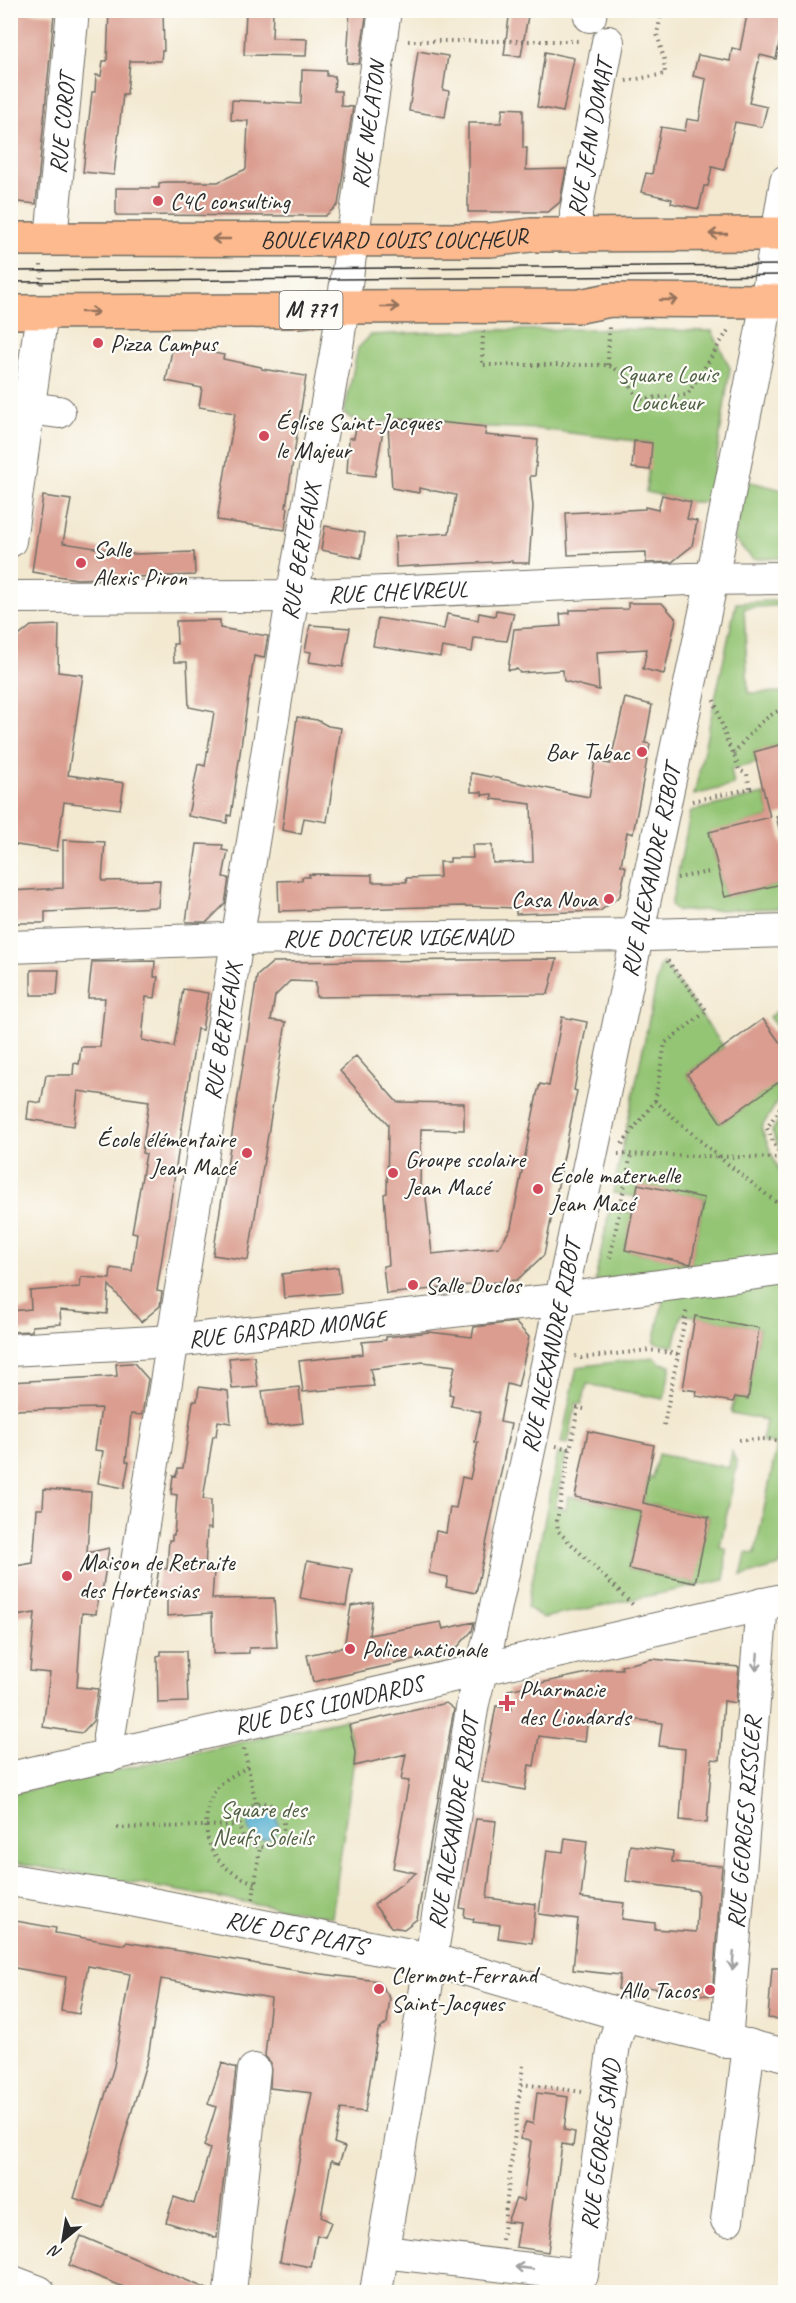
<svg xmlns="http://www.w3.org/2000/svg" width="796" height="2303" viewBox="0 0 796 2303" font-family="Caveat,sans-serif">
  <rect width="100%" height="100%" fill="#fdfcf7"/>
  <filter id="ink" filterUnits="userSpaceOnUse"><feTurbulence type="fractalNoise" baseFrequency=".0167" numOctaves="2"/><feDisplacementMap in="SourceGraphic" scale="12" xChannelSelector="R" yChannelSelector="G"/><feConvolveMatrix kernelMatrix="1 2 1 2 8 2 1 2 1" color-interpolation-filters="sRGB"/></filter>
  <filter id="wash" filterUnits="userSpaceOnUse"><feTurbulence type="fractalNoise" baseFrequency=".008" numOctaves="4" result="noise"/><feDisplacementMap in="SourceGraphic" scale="24" xChannelSelector="R" yChannelSelector="G"/><feGaussianBlur stdDeviation="1.35" result="paint"/><feColorMatrix in="noise" values="0 0 0 0 0 0 0 0 0 0 0 0 0 0 0 0 0 1.4 0 .05"/><feComposite in="paint" operator="in"/></filter>
  <g filter="url(#wash)">
    <rect width="100%" height="100%" fill="#f3e9d1"/>
    <!-- green -->
    <path fill="#94c575" stroke="#607850" stroke-width="1.5" d="M607,329L712,331L730,368L710,502H691L646,492L651,443L539,429L467,426L399,418L375,424L357,422L344,414L358,348L371,335L483,330Z
      M747,481L783,490L785,558L753,559L734,539Z
      M785,600V605L744,608L748,693L785,692V743L754,752L757,763L731,769L734,785L694,795L736,603Z
      M764,794L770,817L709,833L725,897L785,883V908L677,911L671,905L691,811Z
      M663,963L724,1047L687,1074L721,1123L774,1085L779,1091L778,1101L761,1128L785,1186V1260L595,1281L610,1207L633,1213L625,1250L691,1263L704,1198L639,1185L636,1197L613,1193L660,966Z
      M785,1005L782,1036L785,1037V1051L774,1034L779,1030L769,1017Z
      M785,1110V1162L772,1131Z
      M785,1275L786,1536L780,1566L741,1576L746,1553L755,1554L777,1445L762,1442L766,1420L731,1413L735,1397L748,1399L759,1328L682,1314L674,1346L654,1343L665,1291Z
      M654,1357L660,1363L671,1365L664,1399L587,1384L582,1404L576,1403L568,1444L561,1443L577,1367Z
      M732,1452L737,1464L720,1547L726,1549L725,1580L543,1618L527,1607L558,1453L566,1455L555,1507L566,1510L568,1496L641,1511L629,1569L694,1583L709,1517L643,1503L648,1477L652,1478L658,1454L729,1468Z
      M346,1719L355,1752L332,1917L11,1862L10,1794Z"/>
    <!-- water -->
    <path fill="#52afd0" stroke="#3e6d7e" stroke-width="1.5" d="M248 1825a15 15 0 1 1 30 0a15 15 0 1 1-30 0Z"/>
    <g id="blocks">
      <!-- building -->
      <path fill="#da9d8f" d="M109,10H163L164,51H162L161,61H130L127,94H123L114,175L83,172L92,92H95L96,75L101,76L103,61H107Z
        M246,10H273L272,38L307,39L306,56L244,55Z
        M350,10H367L359,64L347,63Z
        M510,10H529L521,56L504,55Z
        M748,10H786L776,59L760,55L749,103L767,107L762,127L735,122L724,170L712,167L708,186H704L699,209L671,203L672,199L641,192L646,173L652,174L661,127L685,131L687,119L699,121L706,79L693,76L698,55L730,61L732,48L740,50Z
        M10,11L54,14L36,204L10,201Z
        M418,51L448,56L443,90L449,91L445,117L409,111Z
        M545,52L574,58L563,112L537,107Z
        M302,70L327,71V76H335L334,91H341V106L353,107L338,205L325,216L116,215V188H159V183L167,182H218L246,169L248,121L231,120L232,100L301,104Z
        M503,108L523,109V148H527L526,170L566,169L560,202L548,212H468V123H501Z
        M173,345L224,355L223,359L261,367L262,369L306,376L286,507L288,508L285,530L217,520L235,413L199,407L202,388L166,381Z
        M399,418L486,427L485,435L538,440L535,476H530L533,507L529,563H512V561L396,567L395,536L449,533L456,495L419,488V493L392,488L388,426L398,427Z
        M357,422L384,425L375,476L347,473L349,438H354Z
        M634,441L652,443L650,470L632,468Z
        M662,495L691,502L687,519L697,521L692,546L672,562L646,563V552L568,555L566,513L645,509V507L658,510Z
        M43,496L71,500L63,543L134,554L194,552L195,575L77,579L32,572Z
        M325,526L365,533L361,558L321,550Z
        M628,603H662L676,619L664,674L643,669L647,649L597,652L599,690L564,681L563,670L520,673L517,669L508,670L514,629L561,626L560,614L570,613V610L628,609Z
        M496,610L514,613L507,641L474,638L472,652L442,647L440,657L373,646L378,618L444,629L447,614L478,620L479,613L495,616Z
        M220,620V628L268,636L264,658L254,656L231,816L228,815L227,823L188,816L198,764L205,766L214,712L189,707L187,662H174L173,644H177L176,621Z
        M59,625L58,672L83,675L68,775L124,783L120,809L64,802L57,851L10,844V665L14,640L31,626Z
        M310,625L350,628L343,667L309,662L311,652L305,651Z
        M625,698L652,705L645,743L650,744L633,834L627,832L621,865L626,867L620,896L600,911L516,914V908L463,906L279,911L278,881L302,880V877H309V874L372,875V882H407L406,878L440,877L439,862H450V858H473L472,845H492L493,863L533,862L531,804L492,799V794L482,795V792H471V773L589,797L595,761L610,764Z
        M297,717L317,720L328,726L341,728L327,822L304,818L301,834L282,830Z
        M786,743V813L776,816L786,857V883L725,897L709,832L770,817L754,752Z
        M63,840L105,842L102,881L160,880L158,907L45,912V923H10V891L63,888Z
        M197,844L223,845L222,850L228,851L223,877L229,878L225,904L207,922H186Z
        M557,959L548,994L316,997V982L290,981L275,996L271,1020L286,1022L248,1260L213,1255L257,976L273,962Z
        M155,961L154,977H158L155,998L146,997L142,1040L174,1047L183,989L208,993L202,1030L197,1029L157,1291L162,1292L160,1306L141,1322L109,1285L107,1314L60,1310L61,1324L32,1326V1331L10,1332V1311L31,1309L30,1291L80,1287L81,1277L110,1279L111,1268L132,1271L137,1233L132,1232L146,1154L142,1153L149,1101L78,1091L74,1126L27,1119L29,1101L41,1103L46,1075H73L74,1063L79,1064L81,1047H100L105,998H88L92,962Z
        M31,970H59L57,995H31Z
        M562,1017L587,1022L574,1090L577,1091L544,1255L517,1280L386,1294L383,1266L389,1265L384,1194L387,1193L388,1124L340,1071L356,1056L397,1102L464,1103V1130L421,1129L420,1189H425L432,1254L499,1247L511,1228L537,1094L540,1084L549,1086Z
        M763,1019L786,1051V1077L721,1123L687,1074Z
        M638,1184L704,1198L691,1264L625,1250Z
        M338,1267L341,1293L284,1298L282,1274Z
        M695,1316L759,1328L748,1399L735,1397L733,1402L696,1396L697,1391L683,1389Z
        M515,1322L529,1337L518,1387L507,1384L500,1422L511,1424L476,1593L446,1587L448,1577L429,1573L436,1531L446,1533L450,1507L456,1508L462,1477L470,1479L478,1442H475L481,1412L451,1406L453,1395L449,1394L455,1366L423,1362L370,1369L374,1386L303,1392L299,1361L363,1354L362,1342L386,1340V1337L429,1332L472,1337L474,1327Z
        M254,1356L258,1387L232,1389L229,1358Z
        M130,1363H134L148,1379L142,1415L131,1414L126,1461L129,1462L124,1488L98,1483L103,1451L95,1450L101,1408L10,1410V1382L117,1376L116,1364Z
        M199,1387L228,1391L231,1423L218,1421L216,1436H213L203,1499L211,1500V1529L207,1528L205,1571H214L212,1599L274,1598L277,1647L249,1648V1653L213,1654L212,1613L167,1616V1593H155L159,1568L167,1569L169,1540H172V1535H174L177,1495L171,1494L173,1475L176,1476L178,1468H183L193,1401H197Z
        M299,1387L303,1423L267,1427L262,1391Z
        M588,1431L654,1445L643,1503L709,1517L695,1583L629,1569L641,1511L575,1497Z
        M44,1489L91,1492L87,1553L109,1548L101,1598L98,1597L96,1614L82,1613L77,1687L98,1689L93,1721L82,1733L43,1727L50,1673L30,1671L35,1613L10,1617V1567L33,1563L37,1509H43Z
        M307,1561L352,1569L346,1606L300,1598Z
        M373,1602L369,1635L441,1622L443,1629L474,1622L472,1631L454,1651L313,1682L307,1655L344,1647L351,1606Z
        M161,1651H186L188,1702L158,1703L157,1656L161,1655Z
        M652,1659L739,1667L736,1703L724,1701L720,1760L712,1759L707,1823L680,1820L685,1749L659,1746L662,1723L631,1719L626,1722L620,1721L615,1718L588,1715L585,1742L539,1736L534,1766L529,1765L525,1790L482,1782L496,1706L512,1709L508,1690L606,1669H622L621,1666Z
        M446,1703L454,1709L417,1919L404,1929L391,1927L374,1905L416,1873L393,1868L409,1781L401,1780L406,1754L354,1766L355,1752L349,1725Z
        M476,1819L496,1821L487,1898L536,1904L532,1943L498,1938L500,1925L473,1922L474,1919L464,1917L465,1909L460,1908Z
        M565,1838L587,1841L581,1898L624,1903L622,1919L655,1923V1929L696,1932L698,1891L626,1881L630,1845L673,1851L672,1862L722,1866L712,1996L647,1987L646,1997L618,1989L620,1975L573,1970L578,1919L539,1914L547,1850L563,1852Z
        M10,1920L56,1928L55,1933L125,1945L126,1942L306,1972L378,1981L390,1998L387,2023L378,2031L365,2112L341,2109L334,2143L345,2147L339,2163L331,2161L321,2217L331,2222L325,2237L317,2235L311,2267L280,2261L312,2093L270,2088L271,2063L265,2056L271,1998L161,1979L148,2057L103,2208L74,2198L114,2066L130,1974L88,1966L79,2014L61,2011L66,1977L10,1967Z
        M772,1968H786V2020L768,2018Z
        M222,2063L236,2068L217,2238L166,2222L174,2197L194,2204L210,2149L204,2146L216,2107L208,2104Z
        M537,2093L568,2097L564,2130L575,2132L573,2146L562,2144L548,2252L516,2247L520,2223L507,2222L516,2199L523,2201L531,2141L520,2139L526,2122L533,2124Z
        M81,2236L212,2291V2292H136L69,2265Z"/>
    </g>
  </g>
  <g filter="url(#ink)">
    <use href="#blocks" fill-opacity="0" stroke="#716e65" stroke-width="1.5"/>
    <g fill="none" stroke-linecap="round" stroke-linejoin="round">
      <defs>
        <g id="minor">
          <path d="M590,16L591,10"/>
          <path id="s1" d="M576,236V212L608,42"/>
          <path id="s2" d="M51,239L73,10"/>
          <path d="M29,408L59,412"/>
          <path d="M10,541L42,312"/>
          <path id="s3" d="M10,597L293,596L688,579L786,578"/>
          <path id="s4" d="M10,947L225,939L648,935L786,931"/>
          <path id="s5" d="M10,1350L173,1341L547,1301L786,1269"/>
          <path id="s6" d="M110,1756L109,1736L296,575L337,347L385,10"/>
          <path id="s7" d="M10,1778L786,1599"/>
          <path id="s8" d="M10,1880L116,1897L430,1959L623,2015L786,2055"/>
          <path id="s9" d="M726,2042L762,1604"/>
          <path d="M727,2220L749,2045"/>
          <path id="s10" d="M383,2252L582,2275L614,2044L623,2015"/>
          <path d="M10,2281L39,2292"/>
          <path d="M230,2292L254,2070"/>
          <path id="s11" d="M376,2292L473,1703L489,1639L561,1299L712,579L761,334L786,181"/>
        </g>
        <g id="major">
          <path id="s12" d="M10,239L490,240L531,235L786,234"/>
          <path d="M10,312L297,311L342,307L580,306L610,300L786,301"/>
        </g>
      </defs>
      <!-- minor casing -->
      <use href="#minor" stroke="#716e65" stroke-width="34"/>
      <!-- major casing -->
      <use href="#major" stroke="#716e65" stroke-width="36"/>
      <!-- path -->
      <path stroke="#716e65" stroke-width="4" stroke-dasharray="1.5 4.5" stroke-linecap="butt" d="M408,41H580
        M626,81L665,74L664,59L657,34L662,10
        M41,265L42,285
        M483,331L482,365H608L621,372L639,399L687,395L729,329
        M608,365L609,327
        M714,700L728,744L734,754L739,770L747,774L750,788
        M734,754C747,737 764,714 786,708
        M692,801L753,788
        M677,878L709,872
        M786,1098L767,1128L786,1171
        M655,1101L665,1043L707,1011L667,960
        M622,1144L655,1101L719,1157L786,1210
        M618,1154L780,1158
        M607,1201L621,1204
        M610,1258L631,1154
        M575,1356L581,1358L649,1350L678,1354
        M584,1409L578,1408L557,1520L558,1531L634,1606
        M664,1425L687,1308
        M739,1440L768,1439L786,1442
        M556,1446L570,1449
        M244,1749L256,1804
        M248,1767C239,1772 228,1777 220,1785C213,1792 208,1803 207,1814C202,1850 223,1872 255,1883
        M240 1825a22 22 0 1 1 44 0a22 22 0 1 1-44 0Z
        M117,1828L240,1825
        M253,1899L260,1847
        M521,2084L583,2092
        M502,2240L523,2065"/>
      <!-- minor -->
      <use href="#minor" stroke="#fff" stroke-width="32"/>
      <!-- major -->
      <use href="#major" stroke="#fcba8e" stroke-width="33"/>
      <!-- tram -->
      <path stroke="#2b2b2b" stroke-width="1.5" d="M10,271L786,265
        M10,282L786,275"/>
    </g>
    <!-- one-way arrows -->
    <defs><path id="oneway-shaft" d="M-6 0H5M1.5-3L5.5 0L1.5 3" fill="none" stroke-width="1.6" stroke-linecap="round" stroke-linejoin="round" transform="scale(1.5)"/></defs>
    <g stroke="#94725c">
      <use href="#oneway-shaft" transform="translate(718 234) rotate(180)"/>
      <use href="#oneway-shaft" transform="translate(221 239) rotate(-180)"/>
      <use href="#oneway-shaft" transform="translate(669 300)"/>
      <use href="#oneway-shaft" transform="translate(390 307)"/>
      <use href="#oneway-shaft" transform="translate(90 312)"/>
    </g>
    <g stroke="#a0a0a0">
      <use href="#oneway-shaft" transform="translate(757 1662) rotate(95)"/>
      <use href="#oneway-shaft" transform="translate(733 1961) rotate(95)"/>
      <use href="#oneway-shaft" transform="translate(524 2268) rotate(-174)"/>
    </g>
  </g>
  <!-- markers -->
  <g fill="#d1495b" stroke="#fdfcf7" stroke-width="2">
    <circle cx="158" cy="201" r="6"/>
    <circle cx="98" cy="343" r="6"/>
    <circle cx="264" cy="436" r="6"/>
    <circle cx="81" cy="563" r="6"/>
    <circle cx="642" cy="752" r="6"/>
    <circle cx="609" cy="899" r="6"/>
    <circle cx="247" cy="1153" r="6"/>
    <circle cx="393" cy="1173" r="6"/>
    <circle cx="538" cy="1189" r="6"/>
    <circle cx="413" cy="1285" r="6"/>
    <circle cx="67" cy="1576" r="6"/>
    <circle cx="350" cy="1649" r="6"/>
    <path d="M504 1694h6v6h6v6h-6v6h-6v-6h-6v-6h6z"/>
    <circle cx="379" cy="1989" r="6"/>
    <circle cx="710" cy="1990" r="6"/>
  </g>
  <g text-anchor="middle" dominant-baseline="central" stroke-width="4.5" stroke-linejoin="round" paint-order="stroke">
    <!-- shield labels -->
    <rect fill="#fdfcf7" stroke="#6a6a68" stroke-width="1.5" x="279.5" y="291" width="63" height="38" rx="4.5"/>
    <g font-size="22" font-weight="bold" fill="#2b2b2b">
      <text x="311" y="310">M 771</text>
    </g>
    <!-- street labels -->
    <g font-size="24" fill="#2b2b2b" stroke="#fdfcf7">
      <text stroke="none"><textPath href="#s2" startOffset="116">RUE COROT</textPath></text>
      <text stroke="none"><textPath href="#s6" startOffset="1652">RUE NÉLATON</textPath></text>
      <text stroke="none"><textPath href="#s1" startOffset="99">RUE JEAN DOMAT</textPath></text>
      <text stroke="none"><textPath href="#s12" startOffset="384">BOULEVARD LOUIS LOUCHEUR</textPath></text>
      <text stroke="none"><textPath href="#s6" startOffset="1220">RUE BERTEAUX</textPath></text>
      <text stroke="none"><textPath href="#s3" startOffset="388">RUE CHEVREUL</textPath></text>
      <text stroke="none"><textPath href="#s11" startOffset="1448">RUE ALEXANDRE RIBOT</textPath></text>
      <text stroke="none"><textPath href="#s4" startOffset="388">RUE DOCTEUR VIGENAUD</textPath></text>
      <text stroke="none"><textPath href="#s6" startOffset="734">RUE BERTEAUX</textPath></text>
      <text stroke="none"><textPath href="#s5" startOffset="278">RUE GASPARD MONGE</textPath></text>
      <text stroke="none"><textPath href="#s11" startOffset="962">RUE ALEXANDRE RIBOT</textPath></text>
      <text stroke="none"><textPath href="#s7" startOffset="327">RUE DES LIONDARDS</textPath></text>
      <text stroke="none"><textPath href="#s11" startOffset="476">RUE ALEXANDRE RIBOT</textPath></text>
      <text stroke="none"><textPath href="#s9" startOffset="220">RUE GEORGES RISSLER</textPath></text>
      <text stroke="none"><textPath href="#s8" startOffset="291">RUE DES PLATS</textPath></text>
      <text stroke="none"><textPath href="#s10" startOffset="332">RUE GEORGE SAND</textPath></text>
    </g>
    <!-- poi labels -->
    <g font-size="24" fill="#2b2b2b" stroke="#fdfcf7" text-anchor="start">
      <text x="170" y="201">C4C consulting</text>
      <text x="110" y="343">Pizza Campus</text>
      <text x="276" y="422">Église Saint-Jacques<tspan x="276" dy="28">le Majeur</tspan></text>
      <text x="93" y="549">Salle<tspan x="93" dy="28">Alexis Piron</tspan></text>
      <text x="630" y="752" text-anchor="end">Bar Tabac</text>
      <text x="597" y="899" text-anchor="end">Casa Nova</text>
      <text x="235" y="1139" text-anchor="end">École élémentaire<tspan x="235" dy="28">Jean Macé</tspan></text>
      <text x="405" y="1159">Groupe scolaire<tspan x="405" dy="28">Jean Macé</tspan></text>
      <text x="550" y="1175">École maternelle<tspan x="550" dy="28">Jean Macé</tspan></text>
      <text x="425" y="1285">Salle Duclos</text>
      <text x="79" y="1562">Maison de Retraite<tspan x="79" dy="28">des Hortensias</tspan></text>
      <text x="362" y="1649">Police nationale</text>
      <text x="519" y="1689">Pharmacie<tspan x="519" dy="28">des Liondards</tspan></text>
      <text x="391" y="1975">Clermont-Ferrand<tspan x="391" dy="28">Saint-Jacques</tspan></text>
      <text x="698" y="1990" text-anchor="end">Allo Tacos</text>
    </g>
    <!-- park labels -->
    <g font-size="24" fill="#506145" stroke="#fdfcf7">
      <text x="667" y="374">Square Louis<tspan x="667" dy="28">Loucheur</tspan></text>
      <text x="263" y="1809">Square des<tspan x="263" dy="28">Neufs Soleils</tspan></text>
    </g>
  </g>
  <!-- margin -->
  <rect width="796" height="2303" fill="none" stroke="#fdfcf7" stroke-width="36"/>
  <!-- north arrow -->
  <g transform="translate(63 2240) rotate(210)" stroke="#fdfcf7" stroke-width="4.5" paint-order="stroke">
  <path d="M0-4.5L10 22L0 15L-10 22Z" fill="#2b2b2b"/>
  <text y="-9" font-size="16" font-weight="bold" text-anchor="middle" fill="#2b2b2b">N</text>
  </g>
</svg>
